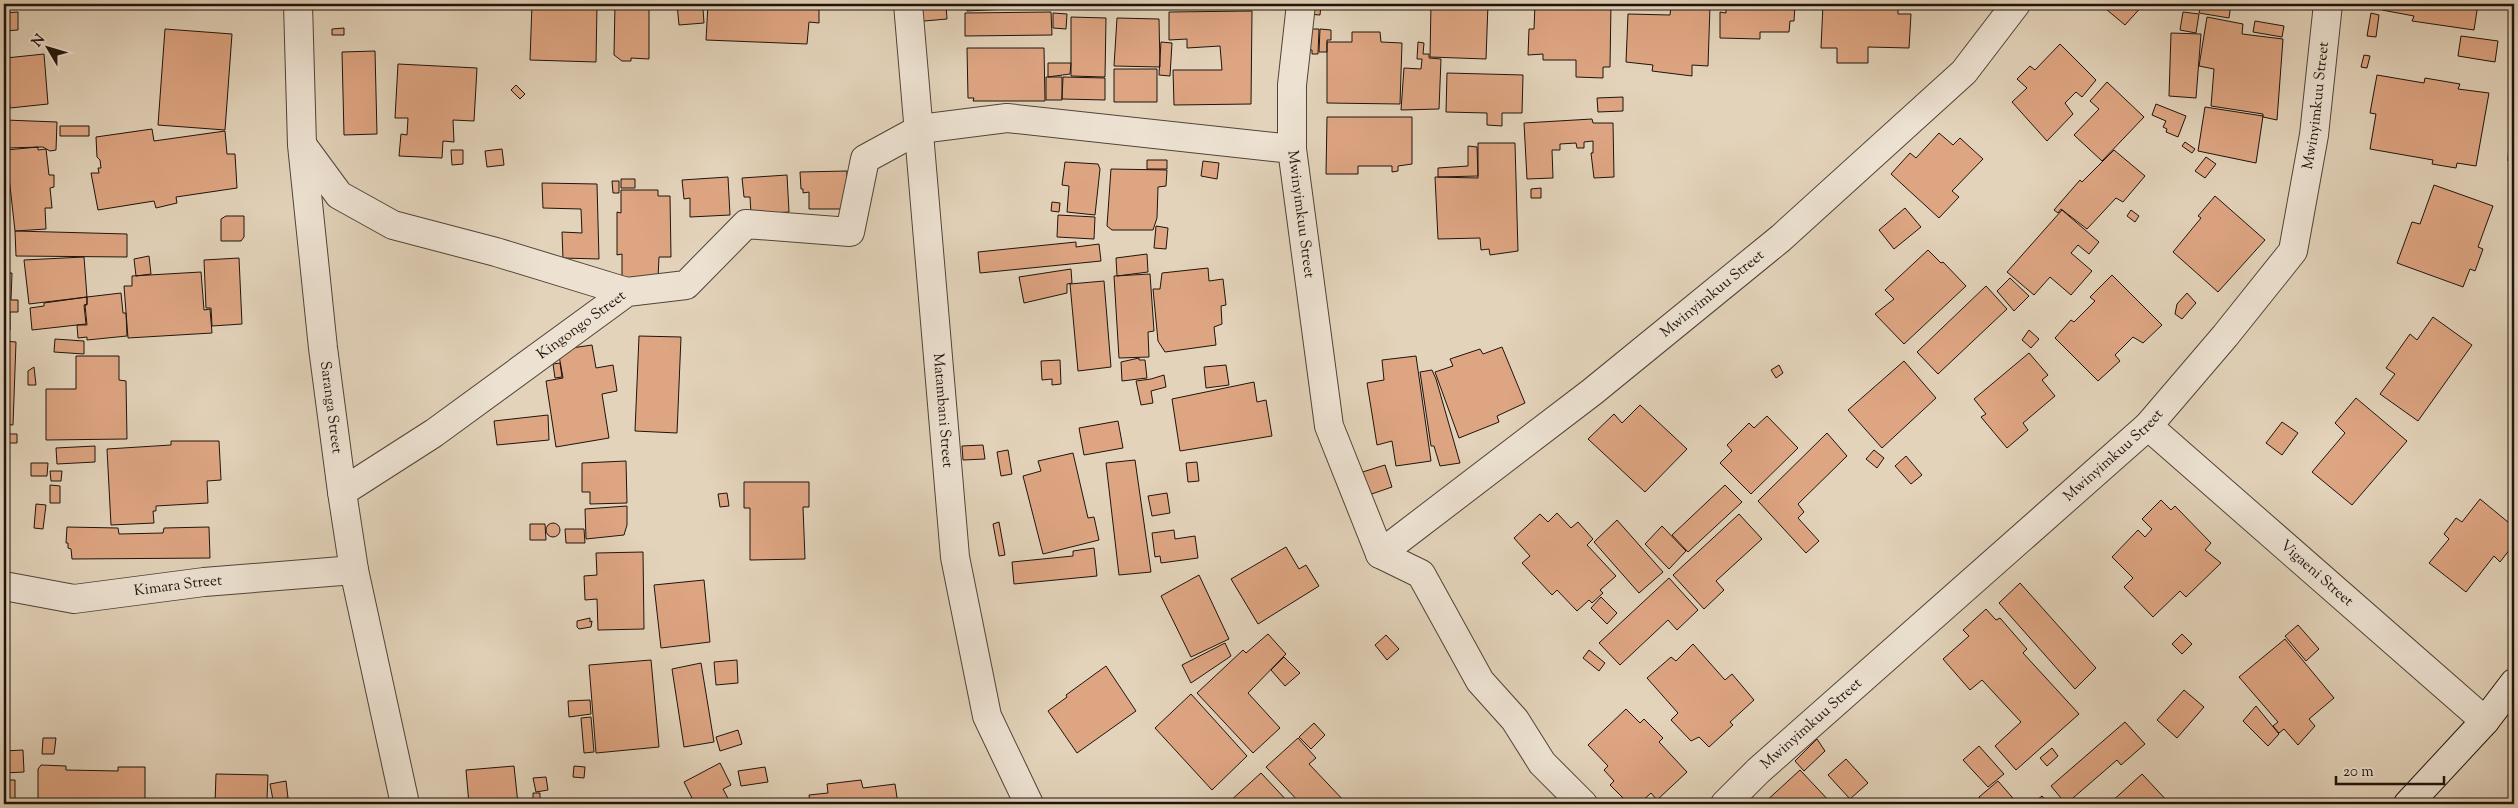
<svg xmlns="http://www.w3.org/2000/svg" width="2518" height="808" viewBox="0 0 2518 808" font-family="'Sorts Mill Goudy',serif">
  <rect width="100%" height="100%" fill="#e3d3ba"/>
  <filter id="stains"><feTurbulence type="fractalNoise" baseFrequency=".004" numOctaves="4"/><feColorMatrix values="0 0 0 0 .2 0 0 0 0 .09 0 0 0 0 .02 0 0 0 .5 -.17"/></filter>
  <radialGradient id="worn" r=".72"><stop offset=".6" stop-color="#630" stop-opacity="0"/><stop offset="1" stop-color="#630" stop-opacity=".3"/></radialGradient>
  <!-- building -->
  <path fill="#dea582" stroke="#1f140d" d="M532,4H597L596,62L530,60Z
    M615,4H649V59L631,58V61H622L614,55Z
    M677,4H705L706,9H703L704,23L679,25Z
    M708,4H819V23L809,22L807,44L706,40Z
    M911,4H946L947,19L913,22Z
    M961,4H1027V8L967,11L966,6H961Z
    M1034,4H1105V9L1034,7Z
    M1150,4H1251L1150,6Z
    M1309,4H1321L1320,15L1308,14Z
    M1431,4H1488L1486,59L1430,57Z
    M1535,4L1556,6V4H1611L1610,67H1603V78L1576,77V60H1543V54L1528,55L1529,29H1534Z
    M1726,4H1795L1794,21H1790L1789,32H1760V39L1720,38V12L1726,13Z
    M1823,4H1898V14H1911L1909,48L1868,47V63H1837V48H1821Z
    M2100,4H2144L2125,25Z
    M2201,4H2231L2229,18L2199,13Z
    M2383,4H2478L2474,30L2412,21L2414,16L2382,10Z
    M1671,5L1710,6L1708,66L1692,65V76L1652,71L1653,65L1626,62L1628,14L1670,15Z
    M1252,11L1251,104L1174,105L1173,70H1222L1220,46L1187,48V39L1169,40V12Z
    M18,12V30L4,31V13Z
    M1051,12L1052,35L965,36V13Z
    M2183,12L2199,14L2196,33L2180,30Z
    M1053,13L1067,14L1066,29L1053,28Z
    M2371,13L2379,15L2376,37L2367,36Z
    M1071,17L1106,18L1105,77L1071,76Z
    M2207,17L2243,24L2242,34L2283,39L2277,120L2263,117V114L2211,106L2214,69L2199,66Z
    M1117,18L1159,19L1160,67L1114,66Z
    M2255,21L2284,26L2282,37L2253,32Z
    M344,28V35H332V29Z
    M165,29L232,34L225,130L158,125Z
    M1308,29H1319L1318,54H1312V50H1307Z
    M1320,29L1331,30V40H1327V52H1319Z
    M1352,32H1380L1381,42L1402,43L1400,104L1327,103V42H1352Z
    M2171,33L2201,34L2196,98L2169,96Z
    M2461,36L2498,41L2495,62L2458,56Z
    M1161,42L1172,43L1170,76L1159,75Z
    M1418,42L1424,43L1423,54H1429V58L1441,59L1439,109L1401,110L1404,68L1421,69L1422,59H1417Z
    M2060,44L2096,80L2082,97L2076,92L2065,103L2073,114L2047,141L2012,102L2027,88L2017,79L2030,66L2035,70Z
    M967,48H1044L1045,101H973L974,98H968Z
    M375,51L377,134L344,135L342,52Z
    M44,54L48,104L10,108L6,58Z
    M2364,55L2370,56L2367,68L2361,67Z
    M1048,63H1071L1070,74L1048,77Z
    M398,64L477,68L474,121L453,120L454,142L443,141L442,158L399,156L401,134L407,135L408,118H395Z
    M1114,69H1157V102H1114Z
    M1447,73L1523,75L1522,113H1502V126L1487,125V113L1446,112Z
    M2377,75L2424,83L2425,78L2460,84L2458,89L2489,93L2476,166L2457,163L2456,168L2432,164L2433,160L2370,149L2376,114L2370,113Z
    M2512,75H2514V161H2508Z
    M1046,77H1062V100H1046Z
    M1063,77L1105,78V100L1062,99Z
    M2107,82L2144,117L2102,161L2074,135L2099,109L2090,101Z
    M516,85L525,94L520,99L511,90Z
    M1623,97V111L1598,112L1597,98Z
    M2156,104L2186,116L2178,137L2166,132L2167,129L2163,127L2166,121L2152,115Z
    M2205,107L2263,116L2256,163L2198,151Z
    M1327,117H1412V164L1398,166V171L1392,172V166H1358V174H1326Z
    M1592,119L1593,123H1613L1614,177L1594,178L1591,153H1593V141L1584,142V148H1577L1576,143L1560,144V150H1552L1553,178L1527,179L1524,123Z
    M5,120L57,122L56,150L50,151L43,147L5,148Z
    M60,126H89V136H60Z
    M152,129L154,141L225,131L227,154H235L237,188L176,197L177,203L156,208L154,201L98,210L91,173H99L98,168H101L100,160L97,157L96,137Z
    M1939,133L1953,145L1960,138L1983,159L1952,191L1959,197L1939,218L1891,174L1910,153L1916,158Z
    M2185,142L2195,149L2192,153L2182,146Z
    M1478,143H1515L1518,251L1490,255L1489,249L1481,250L1480,238L1438,239L1435,177L1478,178Z
    M1468,146L1477,147L1478,176L1438,177V168L1468,166Z
    M38,147V150L46,149L49,175H54V187L50,188L52,208H45L46,229L15,231L6,150Z
    M502,149L504,165L487,167L485,151Z
    M451,150H463V164L452,165Z
    M2114,150L2145,176L2123,202L2116,198L2087,229L2061,209L2058,213L2054,210L2080,180L2082,182Z
    M2206,157L2216,164L2205,178L2195,171Z
    M1147,160H1167V169H1147Z
    M1203,161L1219,163L1217,179L1201,176Z
    M1065,162L1098,164L1100,169L1095,215L1067,212L1069,186L1062,185Z
    M1111,169L1167,170L1166,186L1158,187L1157,218L1153,230H1112L1107,226Z
    M847,171V209H809V192L803,193V189H801L800,172Z
    M787,175L789,212L751,214L750,197H744L742,178Z
    M728,177L730,215L690,217V198L684,199L682,180Z
    M621,179H635V188H621Z
    M612,181H619V193H613Z
    M542,183L597,184L599,259L563,258L562,232L582,233L581,209L543,208Z
    M2434,185L2493,206L2478,247L2483,249L2475,271L2470,269L2463,287L2397,263L2412,222L2420,224Z
    M1541,188V198H1531V189Z
    M621,190H658V196H670L671,257H659L658,278H622V254L617,255V212L621,213Z
    M2215,196L2265,240L2218,292L2173,252L2201,218L2198,216Z
    M1052,202L1060,203L1059,212L1051,211Z
    M1905,208L1921,227L1894,249L1879,230Z
    M2062,210L2099,242L2089,254L2078,245L2071,253L2092,271L2071,295L2050,277L2034,295L2007,272Z
    M2131,210L2139,216L2135,222L2127,216Z
    M1058,215L1095,217L1094,239L1057,237Z
    M226,216H244V237L241,241H221V219Z
    M1156,226L1168,228L1166,249L1154,248Z
    M15,231L127,234V257L16,256Z
    M1076,242V247L1099,244L1101,261L980,273L978,252Z
    M1928,250L1941,263L1943,262L1966,286L1904,344L1875,314L1894,299L1885,290Z
    M1147,254L1148,272L1117,276L1116,258Z
    M149,256L151,274L136,276L134,259Z
    M84,257L87,297L29,304L24,260Z
    M239,258L242,324L212,326L211,308H206L204,260Z
    M1208,268L1209,281L1223,279L1226,305L1221,306L1222,324L1214,327L1216,345L1165,352L1158,341L1153,289H1160L1162,273Z
    M1071,269L1072,283L1067,284V293L1024,303L1019,277Z
    M201,272L204,310L210,309L212,333L128,338L124,286H132V276Z
    M4,273H12L11,300H18V312H10V330H4Z
    M1150,274L1154,331L1148,332L1149,357L1119,358L1114,276Z
    M2112,275L2162,325L2143,343L2133,337L2115,355L2120,361L2098,381L2055,338L2071,320L2074,322L2095,301L2090,297Z
    M2010,278L2029,296L2014,311L1997,291Z
    M1104,281L1111,367L1078,371L1070,284Z
    M1986,286L2007,309L1938,374L1917,352Z
    M121,293L123,313H126L127,336L87,340V337L78,338L77,325H87L85,305H87V297Z
    M2187,293L2196,303L2182,319L2175,314L2177,304Z
    M87,297V304L84,305L86,324L32,330L30,308L44,306V303Z
    M2433,317L2472,345L2418,421L2380,394L2395,374L2386,368L2410,334L2417,340Z
    M2029,330L2039,339L2031,348L2022,340Z
    M639,336L681,337L677,433L635,431Z
    M55,339L84,341V354L54,352Z
    M4,341L16,342L13,425L4,424Z
    M592,345L596,368L613,365L617,391L602,394L609,438L556,447L546,381L563,378L558,350Z
    M1502,347L1525,403L1497,416L1499,422L1459,438L1435,372L1453,366L1450,359L1480,349L1483,354Z
    M2029,353L2048,375L2042,380L2055,396L2023,423L2028,430L2007,448L1981,417L1986,414L1974,399Z
    M76,356H119V380L126,381L127,439L46,440V389H76Z
    M1416,356L1431,461L1396,466L1392,441L1377,445L1367,383L1384,380L1382,360Z
    M1139,358V360H1145L1147,378L1122,381L1121,362Z
    M1060,360L1061,384L1052,385V379L1042,380L1041,361Z
    M1904,361L1936,398L1882,448L1848,410Z
    M560,363L562,377L555,378L553,364Z
    M1226,365L1229,385L1206,388L1204,367Z
    M1779,365L1783,373L1776,378L1771,370Z
    M34,367L36,385H28V371Z
    M1432,370L1436,379L1460,463L1440,466L1434,446H1431L1420,372Z
    M1164,375L1166,387L1151,391L1153,403L1141,405L1136,381L1151,379Z
    M1254,382L1257,402L1266,400L1272,436L1180,451L1172,399Z
    M2356,398L2407,441L2352,505L2312,472L2345,433L2335,423Z
    M1640,405L1687,449L1645,492L1588,439L1614,414L1622,423Z
    M548,415L549,440L497,445L494,421Z
    M1767,416L1798,448L1751,494L1720,463L1732,451L1727,445L1749,423L1754,428Z
    M1118,421L1123,448L1084,455L1079,428Z
    M2282,422L2298,433L2282,455L2266,443Z
    M1827,433L1847,456L1798,504L1804,512L1798,518L1819,541L1806,553L1758,501Z
    M4,434H17V443H4Z
    M171,441H219L221,480L207,481L208,503L156,506V511H153L154,523L111,525L107,449L171,445Z
    M983,445L985,459L963,460L962,446Z
    M95,446V462L57,464L56,448Z
    M1008,450L1012,474L1001,476L997,452Z
    M1874,450L1884,458L1877,468L1866,459Z
    M1073,453L1088,518L1094,517L1099,540L1043,554L1023,476L1041,471L1038,461Z
    M1906,456L1922,475L1911,484L1895,466Z
    M1135,460L1151,572L1119,575L1106,463Z
    M626,461L627,503L590,504V492H582V463Z
    M1197,462L1199,481L1188,482L1186,463Z
    M31,463H48L47,476H31Z
    M1385,465L1392,487L1360,498L1353,475Z
    M50,471H62L61,481H51Z
    M744,482H809V507H803L805,559L750,560V508H744Z
    M50,485L60,486V503H50Z
    M1725,485L1742,502L1688,552L1672,535Z
    M727,493L729,506L720,507L718,494Z
    M1167,493L1170,513L1152,516L1148,496Z
    M2480,499L2514,527V544L2500,562L2494,556L2466,592L2429,563L2449,539L2444,534L2456,518L2462,522Z
    M2161,500L2171,510L2175,506L2211,543L2205,550L2221,563L2186,597L2180,591L2153,617L2124,587L2133,578L2112,557L2138,530L2145,537L2152,529L2142,519Z
    M36,504L46,505L43,529L34,528Z
    M627,506V525L624,535L586,539L585,509Z
    M1557,513L1571,528L1578,522L1593,539L1587,545L1616,576L1600,590L1603,593L1592,603L1589,600L1577,611L1557,590L1552,595L1522,563L1530,556L1514,538L1540,514L1548,522Z
    M1739,514L1762,539L1716,581L1724,590L1704,609L1673,575Z
    M1617,520L1663,572L1639,593L1594,542Z
    M999,522L1005,555L999,556L993,524Z
    M546 530a7 7 0 1 1 14 0a7 7 0 1 1-14 0Z
    M530,524H545L546,540H530Z
    M1662,526L1686,551L1669,569L1645,544Z
    M67,527L118,528L119,534L163,533L164,528L209,527L210,558L72,559L71,549L68,548V543H66Z
    M565,529H584L585,543H566Z
    M1174,530L1175,539L1195,536L1198,558L1161,563L1160,556L1155,557L1152,533Z
    M1286,547L1299,569L1306,565L1319,586L1258,624L1231,579Z
    M1094,548L1097,576L1014,584L1012,562L1073,556V551Z
    M643,552L644,629L598,630L597,599L585,600L584,576L597,575L596,553Z
    M1199,575L1229,639L1191,657L1161,596Z
    M1669,578L1698,610L1677,630L1668,620L1620,665L1599,643Z
    M704,580L710,642L661,648L654,585Z
    M2020,583L2096,668L2075,689L1999,603Z
    M1601,597L1617,613L1607,624L1591,608Z
    M1986,609L1996,620L2000,618L2027,649L2023,653L2079,714L2016,770L1995,746L2021,722L1982,680L1970,690L1943,659L1969,636L1963,630Z
    M590,618V622L592,621L591,627L579,629L577,627V621Z
    M2298,625L2319,649L2306,661L2285,636Z
    M1268,634L1286,654L1248,693L1280,728L1253,753L1197,693L1243,650L1246,653Z
    M2182,634L2192,644L2182,654L2172,644Z
    M1386,635L1399,649L1387,660L1375,645Z
    M2285,639L2334,698L2309,719L2315,726L2298,745L2284,729L2279,733L2273,726L2278,722L2239,677Z
    M1225,643L1231,656L1191,683L1182,665Z
    M1693,644L1725,680L1732,674L1754,700L1730,722L1733,725L1709,747L1699,737L1691,741L1671,720L1678,713L1647,678L1671,657L1676,661Z
    M1589,650L1605,663L1599,671L1583,658Z
    M1284,657L1300,673L1285,686L1271,670Z
    M651,660L659,747L596,753L589,665Z
    M737,660L738,683L716,685L714,662Z
    M701,663L714,742L684,747L672,669Z
    M1106,666L1136,711L1077,753L1048,711L1067,697L1066,695Z
    M2184,690L2204,707L2177,738L2157,720Z
    M1191,694L1247,756L1212,790L1155,728Z
    M590,700L591,714L569,717L568,701Z
    M2256,706L2279,734L2268,746L2243,721Z
    M1626,709L1640,723L1644,719L1663,738L1659,742L1687,772L1657,800L1651,793L1639,804H1629L1610,785L1614,781L1604,770L1608,766L1588,745Z
    M591,717L594,752L584,753L581,718Z
    M2125,722L2145,744L2121,765L2117,760L2066,804L2051,786Z
    M1314,723L1325,735L1311,749L1299,737Z
    M738,730L742,744L720,751L716,737Z
    M43,738H56L54,754H42Z
    M1298,738L1316,758L1309,764L1347,804H1301L1266,767Z
    M1817,739L1825,751L1804,771L1795,761Z
    M1979,746L2004,774L1988,787L1963,760Z
    M2052,748L2058,756L2047,766L2040,758Z
    M23,750L24,772L4,773V751Z
    M1846,759L1868,783L1850,799L1828,775Z
    M720,763L731,785L723,789L731,804H695L684,782Z
    M41,765L66,766V770L118,771V767H145V804H38V769Z
    M514,766L518,804H469L466,770Z
    M574,766L585,767L584,778L573,777Z
    M765,767L768,782L741,786L738,771Z
    M1800,770L1832,804H1763Z
    M1261,773L1290,804H1231L1229,802Z
    M216,774L268,775L267,800H272L271,804H215Z
    M2142,774L2170,804H2109Z
    M546,777L548,790L536,792L533,778Z
    M4,780H15V804H4Z
    M861,780L863,788L895,784L898,804H810L809,795L828,793L827,784Z
    M286,781L288,798L273,800L270,784Z
    M1998,781L2018,804H1980L1983,802L1979,797Z
    M533,793H540V804H533Z
    M2042,796L2049,804H2032Z
    M293,799L294,804H272V803Z"/>
  <g fill="none" stroke-linecap="round" stroke-linejoin="round">
    <defs>
      <g id="street">
        <path id="s1" d="M298,4L302,145L323,348L342,492L354,570L405,804"/>
        <path id="s2" d="M908,4L955,557L987,716L1029,804"/>
        <path d="M303,146L339,195L393,225L496,252L627,292"/>
        <path d="M1292,149V85L1301,4"/>
        <path id="s3" d="M2148,426L2485,721"/>
        <path id="s4" d="M342,492L434,433L627,292L686,285L746,224L850,232L865,159L920,129L1007,118L1292,149L1329,426L1380,554L1421,574L1480,681L1515,720L1542,763L1583,804"/>
        <path id="s5" d="M1380,554L1592,392L1781,238L1964,72L2016,4"/>
        <path id="s6" d="M4,586L74,599L204,582L354,570"/>
        <path id="s7" d="M1725,804L1758,771L2148,426L2225,336L2293,251L2314,135L2328,4"/>
      </g>
      <path id="secondary" d="M2408,804L2485,721L2514,683"/>
    </defs>
    <!-- street casing -->
    <use href="#street" stroke="#504438" stroke-width="30"/>
    <!-- secondary casing -->
    <use href="#secondary" stroke="#1f140d" stroke-width="30"/>
    <!-- street -->
    <use href="#street" stroke="#ede2d2" stroke-width="28"/>
    <!-- secondary -->
    <use href="#secondary" stroke="#ede2d2" stroke-width="28"/>
  </g>
  <g text-anchor="middle" dominant-baseline="central" stroke-width="4" stroke-linejoin="round" paint-order="stroke">
    <!-- street labels -->
    <g font-size="15" fill="#1f140d" stroke="#ede2d2">
      <text stroke="none"><textPath href="#s7" startOffset="942">Mwinyimkuu Street</textPath></text>
      <text stroke="none"><textPath href="#s4" startOffset="1175">Mwinyimkuu Street</textPath></text>
      <text stroke="none"><textPath href="#s5" startOffset="422">Mwinyimkuu Street</textPath></text>
      <text stroke="none"><textPath href="#s4" startOffset="292">Kingongo Street</textPath></text>
      <text stroke="none"><textPath href="#s1" startOffset="405">Saranga Street</textPath></text>
      <text stroke="none"><textPath href="#s2" startOffset="408">Matambani Street</textPath></text>
      <text stroke="none"><textPath href="#s7" startOffset="522">Mwinyimkuu Street</textPath></text>
      <text stroke="none"><textPath href="#s3" startOffset="224">Vigaeni Street</textPath></text>
      <text stroke="none"><textPath href="#s6" startOffset="176">Kimara Street</textPath></text>
      <text stroke="none"><textPath href="#s7" startOffset="118">Mwinyimkuu Street</textPath></text>
    </g>
  </g>
  <!-- margin -->
  <rect width="2518" height="808" fill="none" stroke="#e3d3ba" stroke-width="20"/>
  <rect x="5" y="5" width="2508" height="798" fill="none" stroke="#1f140d" stroke-width="2.5"/>
  <rect x="10" y="10" width="2498" height="788" fill="none" stroke="#1f140d"/>
  <!-- north arrow -->
  <g transform="translate(48 48) rotate(308)" stroke="#ede2d2" stroke-width="4" paint-order="stroke">
  <path d="M0-4L9 19L0 12L-9 19Z" fill="#1f140d"/>
  <text y="-8" font-size="14" font-weight="bold" text-anchor="middle" fill="#1f140d">N</text>
  </g>
  <!-- scale -->
  <path d="M2336 776v8h108v-8" fill="none" stroke="#1f140d" stroke-width="2.5"/>
  <text x="2343" y="776" font-size="15" fill="#1f140d" stroke="#ede2d2" stroke-width="4" paint-order="stroke">20 m</text>
  <rect width="100%" height="100%" filter="url(#stains)"/>
  <rect width="100%" height="100%" fill="url(#worn)"/>
</svg>
